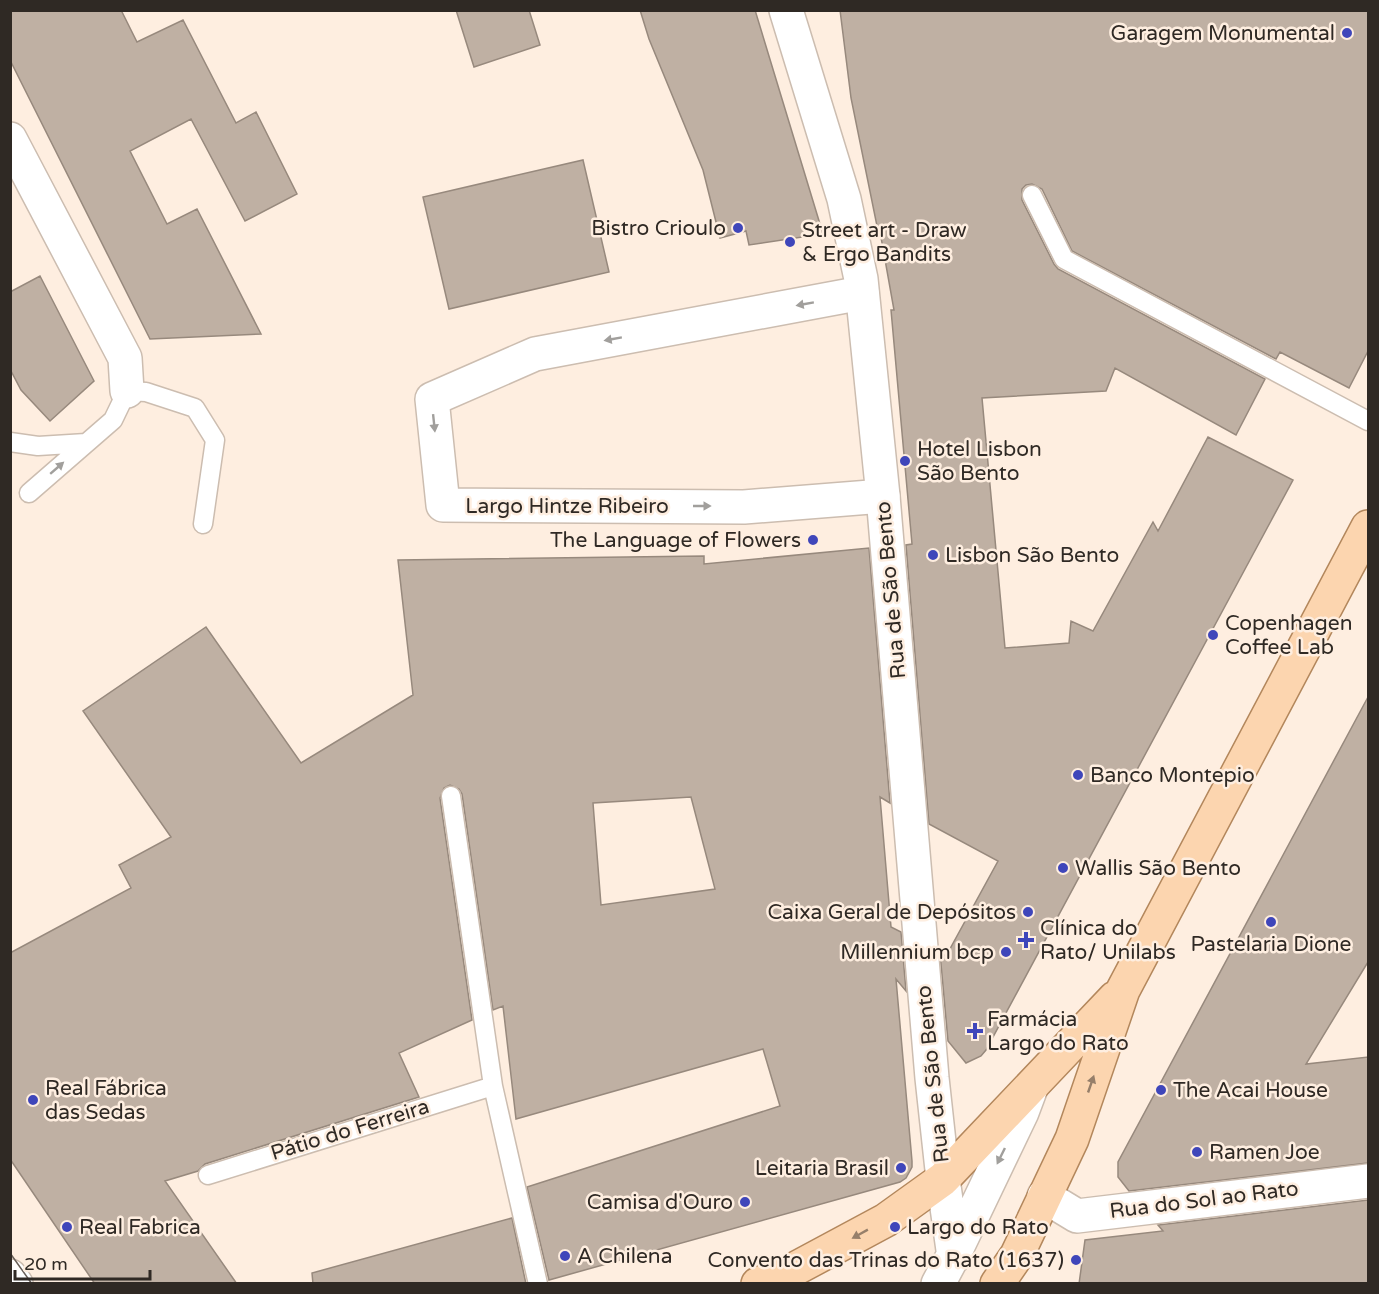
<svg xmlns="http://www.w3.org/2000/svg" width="1379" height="1294" viewBox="0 0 1379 1294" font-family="'Varela Round',sans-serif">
  <rect width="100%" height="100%" fill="#feeee0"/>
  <!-- building -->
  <path fill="#bfb0a3" stroke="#97897d" stroke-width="1.5" fill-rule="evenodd" d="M10,10H121L137,42L183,20L236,123L256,112L297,194L245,221L191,119L130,151L167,224L197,209L261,334L150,339L10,60Z
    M456,10H529L540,45L474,67Z
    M640,10H755L823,234L749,245L746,231L720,238L703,170L649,39Z
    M840,10H1368V351L1349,388L1280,352L1276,359L1072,251L1042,189L1032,184L1026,185L1022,189V200L1054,264L1058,269L1265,379L1236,435L1115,368L1106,391L982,398L1005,648L1069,643L1071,621L1093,631L1153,522L1158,531L1208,437L1293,480L986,1050L981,1056L966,1063L948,1041L940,953L946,956L998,861L929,824L906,545L912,544L891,310H894L879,226H877L851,98Z
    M583,160L609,272L449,309L423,197Z
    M40,276L94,381L50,421L21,390L10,369V292Z
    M869,548L890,803L880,797L891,927L901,932L906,991L896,979L912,1161V1167L906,1178L900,1182L549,1280L527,1187L780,1106L763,1049L516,1119L503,1006L493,1010L462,794L459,789L450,785L444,788L440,798L472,1020L399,1053L419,1097L205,1164L198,1171L165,1181L237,1284H95L10,1159V953L131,888L119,865L171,837L83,711L206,627L301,763L413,695L398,560L704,556V564ZM691,797L715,889L601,905L593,803Z
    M1368,697V962L1306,1064L1368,1057V1163L1129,1191L1118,1177V1162Z
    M1368,1200V1284H1079L1085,1240L1163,1231L1158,1225Z
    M512,1218L526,1284H313L312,1273Z"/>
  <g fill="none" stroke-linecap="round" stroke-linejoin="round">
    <defs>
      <path id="service" d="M1032,195L1064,259L1368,421
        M10,442L38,446L86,443
        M29,493L113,420L127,391L146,392L195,408L215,440L203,524
        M451,796L493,1086L538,1284
        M208,1175L493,1086"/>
      <path id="minor" d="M10,139L125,358L127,391
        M862,293L535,354L432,399L443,505L744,507L883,496
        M1044,1196L1077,1216L1368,1181"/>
      <path id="tertiary" d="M786,10L844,199L861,279L883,496L932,1078L943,1179"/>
      <path id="secondary" d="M943,1179L954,1257
        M10,1276L16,1284
        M938,1284L954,1254L1022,1112L1031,1088"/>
      <path id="primary" d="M758,1284L791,1271L886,1220L943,1179L1115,998
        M997,1284L1017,1255L1072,1139L1123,990L1368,527"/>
    </defs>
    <!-- service casing -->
    <use href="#service" stroke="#ccbdb0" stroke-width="21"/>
    <!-- minor casing -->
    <use href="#minor" stroke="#ccbdb0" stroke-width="36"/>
    <!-- tertiary casing -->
    <use href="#tertiary" stroke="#ccbdb0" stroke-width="36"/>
    <!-- secondary casing -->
    <use href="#secondary" stroke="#ccbdb0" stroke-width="36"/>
    <!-- primary casing -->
    <use href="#primary" stroke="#b3875c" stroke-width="36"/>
    <!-- service -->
    <use href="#service" stroke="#fff" stroke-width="18"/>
    <!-- minor -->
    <use href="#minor" stroke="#fff" stroke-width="33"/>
    <!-- tertiary -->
    <use href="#tertiary" stroke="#fff" stroke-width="33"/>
    <!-- secondary -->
    <use href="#secondary" stroke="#fff" stroke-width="33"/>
    <!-- primary -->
    <use href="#primary" stroke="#fcd5af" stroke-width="33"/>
    <!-- tram -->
    <path stroke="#685f58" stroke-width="1.5" d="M10,1253L32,1284"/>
  </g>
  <!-- one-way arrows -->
  <defs><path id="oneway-solid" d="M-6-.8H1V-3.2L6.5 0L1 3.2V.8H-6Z" transform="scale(1.5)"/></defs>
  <g fill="#a19f9c">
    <use href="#oneway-solid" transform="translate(805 304) rotate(170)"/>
    <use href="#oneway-solid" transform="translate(613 339) rotate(170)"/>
    <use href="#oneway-solid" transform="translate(434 423) rotate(84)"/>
    <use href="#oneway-solid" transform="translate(57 468) rotate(-41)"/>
    <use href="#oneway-solid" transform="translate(702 506)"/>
    <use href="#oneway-solid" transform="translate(1001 1156) rotate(116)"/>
  </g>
  <g fill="#967f6a">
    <use href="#oneway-solid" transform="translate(1091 1084) rotate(-71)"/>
    <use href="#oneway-solid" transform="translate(860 1234) rotate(151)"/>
  </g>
  <!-- markers -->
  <g fill="#3f46ba" stroke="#feeee0" stroke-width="2">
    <circle cx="1347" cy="33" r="6"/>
    <circle cx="738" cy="228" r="6"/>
    <circle cx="790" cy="242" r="6"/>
    <circle cx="905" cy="461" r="6"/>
    <circle cx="813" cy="540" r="6"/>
    <circle cx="933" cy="555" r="6"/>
    <circle cx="1213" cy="635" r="6"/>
    <circle cx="1078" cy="775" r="6"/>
    <circle cx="1063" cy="868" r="6"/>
    <circle cx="1028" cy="912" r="6"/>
    <circle cx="1271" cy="922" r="6"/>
    <path d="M1023 931h6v6h6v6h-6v6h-6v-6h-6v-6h6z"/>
    <circle cx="1006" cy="952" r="6"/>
    <path d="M972 1022h6v6h6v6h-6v6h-6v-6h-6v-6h6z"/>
    <circle cx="1161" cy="1090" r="6"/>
    <circle cx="33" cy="1100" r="6"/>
    <circle cx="1197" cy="1152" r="6"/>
    <circle cx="901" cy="1168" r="6"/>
    <circle cx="745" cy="1202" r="6"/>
    <circle cx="67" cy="1227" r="6"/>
    <circle cx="895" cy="1227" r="6"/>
    <circle cx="565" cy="1256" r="6"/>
    <circle cx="1076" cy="1260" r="6"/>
  </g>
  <g text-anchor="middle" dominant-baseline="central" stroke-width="5" stroke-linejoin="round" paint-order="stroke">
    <!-- poi labels -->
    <g font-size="21" fill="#2f2924" stroke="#feeee0" text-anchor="start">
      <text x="1335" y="33" text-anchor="end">Garagem Monumental</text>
      <text x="726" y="228" text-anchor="end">Bistro Crioulo</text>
      <text x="802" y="230">Street art - Draw<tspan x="802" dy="24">&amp; Ergo Bandits</tspan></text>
      <text x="917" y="449">Hotel Lisbon<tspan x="917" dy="24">São Bento</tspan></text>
      <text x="801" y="540" text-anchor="end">The Language of Flowers</text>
      <text x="945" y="555">Lisbon São Bento</text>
      <text x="1225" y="623">Copenhagen<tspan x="1225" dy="24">Coffee Lab</tspan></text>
      <text x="1090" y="775">Banco Montepio</text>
      <text x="1075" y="868">Wallis São Bento</text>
      <text x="1016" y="912" text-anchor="end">Caixa Geral de Depósitos</text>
      <text x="1040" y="928">Clínica do<tspan x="1040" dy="24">Rato/ Unilabs</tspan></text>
      <text x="1271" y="944" text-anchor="middle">Pastelaria Dione</text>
      <text x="994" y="952" text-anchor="end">Millennium bcp</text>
      <text x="987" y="1019">Farmácia<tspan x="987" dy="24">Largo do Rato</tspan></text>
      <text x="45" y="1088">Real Fábrica<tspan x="45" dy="24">das Sedas</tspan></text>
      <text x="1173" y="1090">The Acai House</text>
      <text x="1209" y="1152">Ramen Joe</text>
      <text x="889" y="1168" text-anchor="end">Leitaria Brasil</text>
      <text x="733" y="1202" text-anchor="end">Camisa d'Ouro</text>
      <text x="79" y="1227">Real Fabrica</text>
      <text x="907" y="1227">Largo do Rato</text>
      <text x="577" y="1256">A Chilena</text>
      <text x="1064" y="1260" text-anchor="end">Convento das Trinas do Rato (1637)</text>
    </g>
    <!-- street labels -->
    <g font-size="21" fill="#2f2924" stroke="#feeee0">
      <text x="567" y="506">Largo Hintze Ribeiro</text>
      <text transform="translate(891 590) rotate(-95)">Rua de São Bento</text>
      <text transform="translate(933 1074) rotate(-96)">Rua de São Bento</text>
      <text transform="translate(350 1130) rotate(-17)">Pátio do Ferreira</text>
      <text transform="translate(1204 1200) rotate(-7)">Rua do Sol ao Rato</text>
    </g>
  </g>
  <!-- border -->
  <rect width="1379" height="1294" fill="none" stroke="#2f2924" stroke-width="24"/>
  <!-- scale -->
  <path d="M15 1270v9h135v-9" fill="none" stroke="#2f2924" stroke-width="3"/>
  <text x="24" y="1270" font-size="18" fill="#2f2924" stroke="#feeee0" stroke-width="4.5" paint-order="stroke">20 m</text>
</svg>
